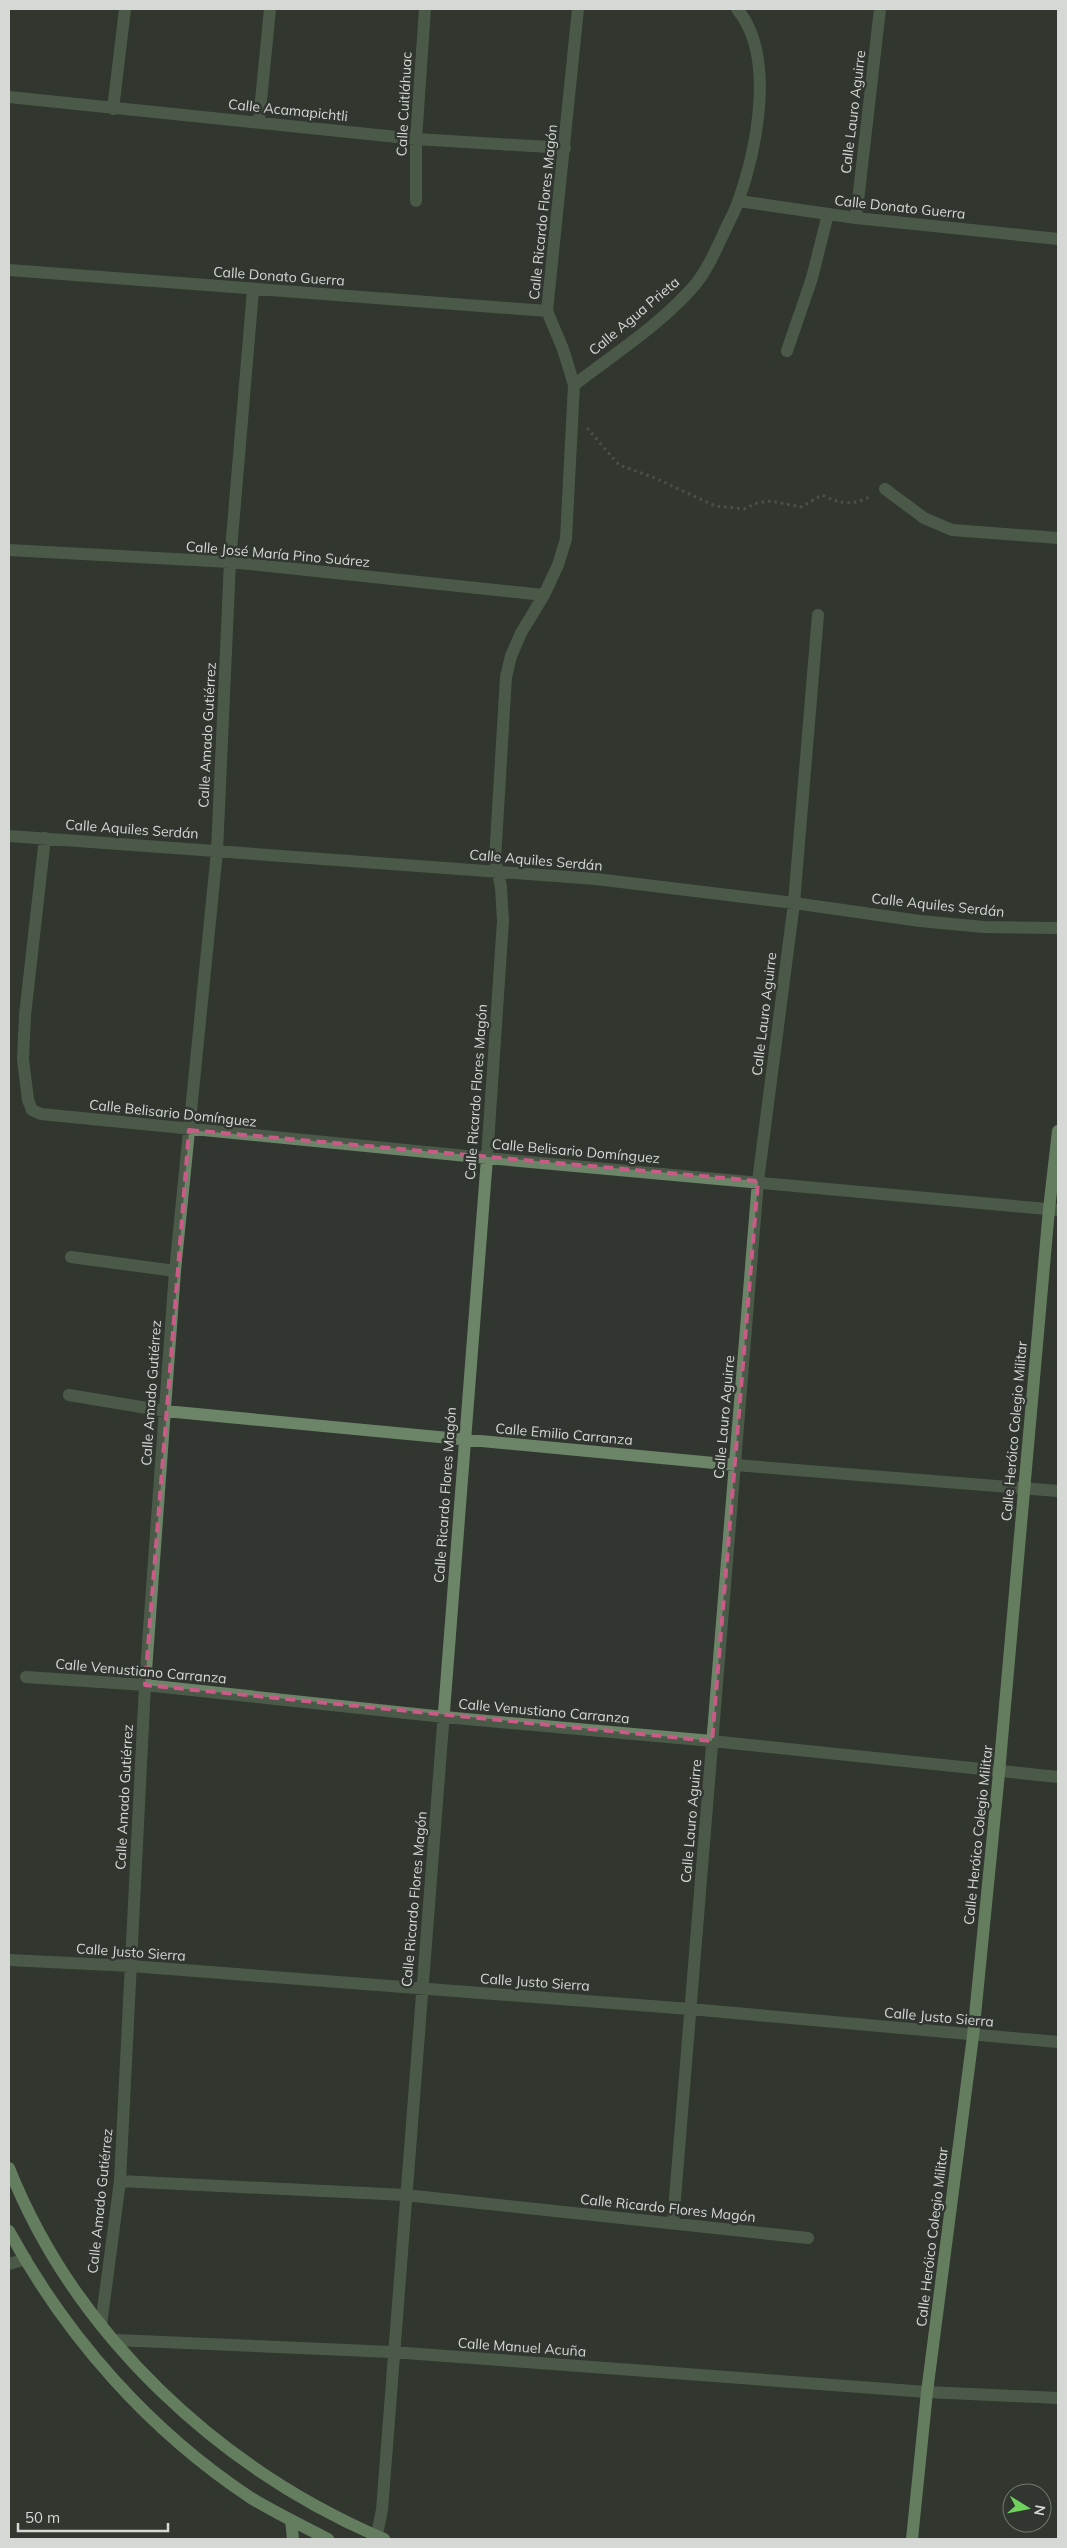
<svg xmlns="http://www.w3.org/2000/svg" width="1067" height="2548" viewBox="0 0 1067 2548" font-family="Mulish,sans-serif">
  <rect width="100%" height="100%" fill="#313630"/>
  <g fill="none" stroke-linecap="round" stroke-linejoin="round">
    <!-- path -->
    <path stroke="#6b6f6a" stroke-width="3" stroke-dasharray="2.5 4" stroke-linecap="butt" d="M587,428L619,465L655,478L715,506L744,509L757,503L771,501L801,507L822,495C840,504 853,506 871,496"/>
    <!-- minor -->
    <path stroke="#6c8468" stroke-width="12" d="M9,97L416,139L565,148
      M113,109L125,9
      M259,121L270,9
      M416,201V139L425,9
      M739,201L856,218L1058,239
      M856,218L880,9
      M9,270L547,311
      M787,351L812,278L828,214
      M574,385C614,354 660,325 694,286C706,272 714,254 722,237C727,225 735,212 739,199C757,147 776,55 737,9
      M885,489L924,518L952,530L1058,538
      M9,550L230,562L544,595
      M9,836L596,879L794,903L920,921L984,927L1058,928
      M45,838L25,1015L23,1059L28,1100L32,1110L41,1114L487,1158L1058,1210
      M71,1257L175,1271
      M69,1395L165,1411L735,1465L1058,1491
      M26,1677L145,1685L444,1717L712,1741L1058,1777
      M9,1960L131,1966L690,2009L1058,2042
      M120,2181L405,2195L808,2238
      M673,2223L758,1181L794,903L818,615
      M9,2264L26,2259
      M101,2325L120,2181L145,1685L175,1271L217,851L230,562L253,290
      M115,2340L392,2352L927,2392L1058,2398
      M376,2539L382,2510L487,1158L503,921L501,887L495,859L506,677L511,656L521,633L544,595L558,565L566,539L574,385L563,349L547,311L578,9"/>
    <!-- major -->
    <path stroke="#a3d399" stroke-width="12" d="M9,2168C76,2336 220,2469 384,2539
      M9,2231C67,2338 150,2431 251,2498C276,2513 302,2526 328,2539
      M291,2520L293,2539
      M912,2539L927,2392L973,2036L999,1773L1049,1209L1058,1131"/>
  </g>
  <!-- marked area -->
  <path d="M0 0H1067V2548H0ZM189,1130L758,1181L712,1741L145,1685Z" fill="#313630" fill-opacity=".55" fill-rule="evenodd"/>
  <path fill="none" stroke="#c95b86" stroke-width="4" stroke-dasharray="10 6" stroke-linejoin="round" d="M189,1130L758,1181L712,1741L145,1685Z"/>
  <g text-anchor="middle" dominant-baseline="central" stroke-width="5" stroke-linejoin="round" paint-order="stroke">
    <!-- street labels -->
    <g font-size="14" fill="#d5d8d5" stroke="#313630">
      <text transform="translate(404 104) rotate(-87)">Calle Cuitláhuac</text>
      <text transform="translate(288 110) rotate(6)">Calle Acamapichtli</text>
      <text transform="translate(853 112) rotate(-83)">Calle Lauro Aguirre</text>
      <text transform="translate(900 207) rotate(6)">Calle Donato Guerra</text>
      <text transform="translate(543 212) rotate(-84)">Calle Ricardo Flores Magón</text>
      <text transform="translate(279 276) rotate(4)">Calle Donato Guerra</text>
      <text transform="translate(634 316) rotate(-40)">Calle Agua Prieta</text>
      <text transform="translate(278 554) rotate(5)">Calle José María Pino Suárez</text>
      <text transform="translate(207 735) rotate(-87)">Calle Amado Gutiérrez</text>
      <text transform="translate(132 829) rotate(4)">Calle Aquiles Serdán</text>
      <text transform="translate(536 860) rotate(5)">Calle Aquiles Serdán</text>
      <text transform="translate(938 905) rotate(6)">Calle Aquiles Serdán</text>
      <text transform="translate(764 1014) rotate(-83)">Calle Lauro Aguirre</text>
      <text transform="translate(476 1092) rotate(-86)">Calle Ricardo Flores Magón</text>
      <text transform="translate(173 1113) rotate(6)">Calle Belisario Domínguez</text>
      <text transform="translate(576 1151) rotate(5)">Calle Belisario Domínguez</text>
      <text transform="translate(151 1393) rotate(-86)">Calle Amado Gutiérrez</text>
      <text transform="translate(724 1417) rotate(-85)">Calle Lauro Aguirre</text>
      <text transform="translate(1014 1431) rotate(-85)">Calle Heróico Colegio Militar</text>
      <text transform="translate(564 1434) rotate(5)">Calle Emilio Carranza</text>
      <text transform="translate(445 1495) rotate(-86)">Calle Ricardo Flores Magón</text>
      <text transform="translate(141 1671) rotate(5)">Calle Venustiano Carranza</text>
      <text transform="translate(544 1711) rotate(5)">Calle Venustiano Carranza</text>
      <text transform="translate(124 1797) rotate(-87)">Calle Amado Gutiérrez</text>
      <text transform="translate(691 1821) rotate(-85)">Calle Lauro Aguirre</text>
      <text transform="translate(978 1835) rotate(-84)">Calle Heróico Colegio Militar</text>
      <text transform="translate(414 1899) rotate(-85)">Calle Ricardo Flores Magón</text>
      <text transform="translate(131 1952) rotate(4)">Calle Justo Sierra</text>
      <text transform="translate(535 1982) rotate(4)">Calle Justo Sierra</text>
      <text transform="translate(939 2017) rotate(5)">Calle Justo Sierra</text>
      <text transform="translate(100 2201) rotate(-84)">Calle Amado Gutiérrez</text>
      <text transform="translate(668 2208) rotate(6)">Calle Ricardo Flores Magón</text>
      <text transform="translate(932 2237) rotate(-83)">Calle Heróico Colegio Militar</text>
      <text transform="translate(522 2347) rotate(4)">Calle Manuel Acuña</text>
    </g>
  </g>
  <!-- border -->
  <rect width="1067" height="2548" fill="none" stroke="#d5d8d5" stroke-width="20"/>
  <!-- north arrow -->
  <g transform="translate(1027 2508) rotate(100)"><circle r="24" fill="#313630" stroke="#737772"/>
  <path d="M0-4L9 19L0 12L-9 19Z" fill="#71d25e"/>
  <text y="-8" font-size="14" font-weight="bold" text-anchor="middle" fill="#d5d8d5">N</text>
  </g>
  <!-- scale -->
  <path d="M18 2523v8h150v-8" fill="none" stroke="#d5d8d5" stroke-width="2.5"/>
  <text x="25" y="2523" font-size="15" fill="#d5d8d5" stroke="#313630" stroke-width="4" paint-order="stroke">50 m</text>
</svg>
